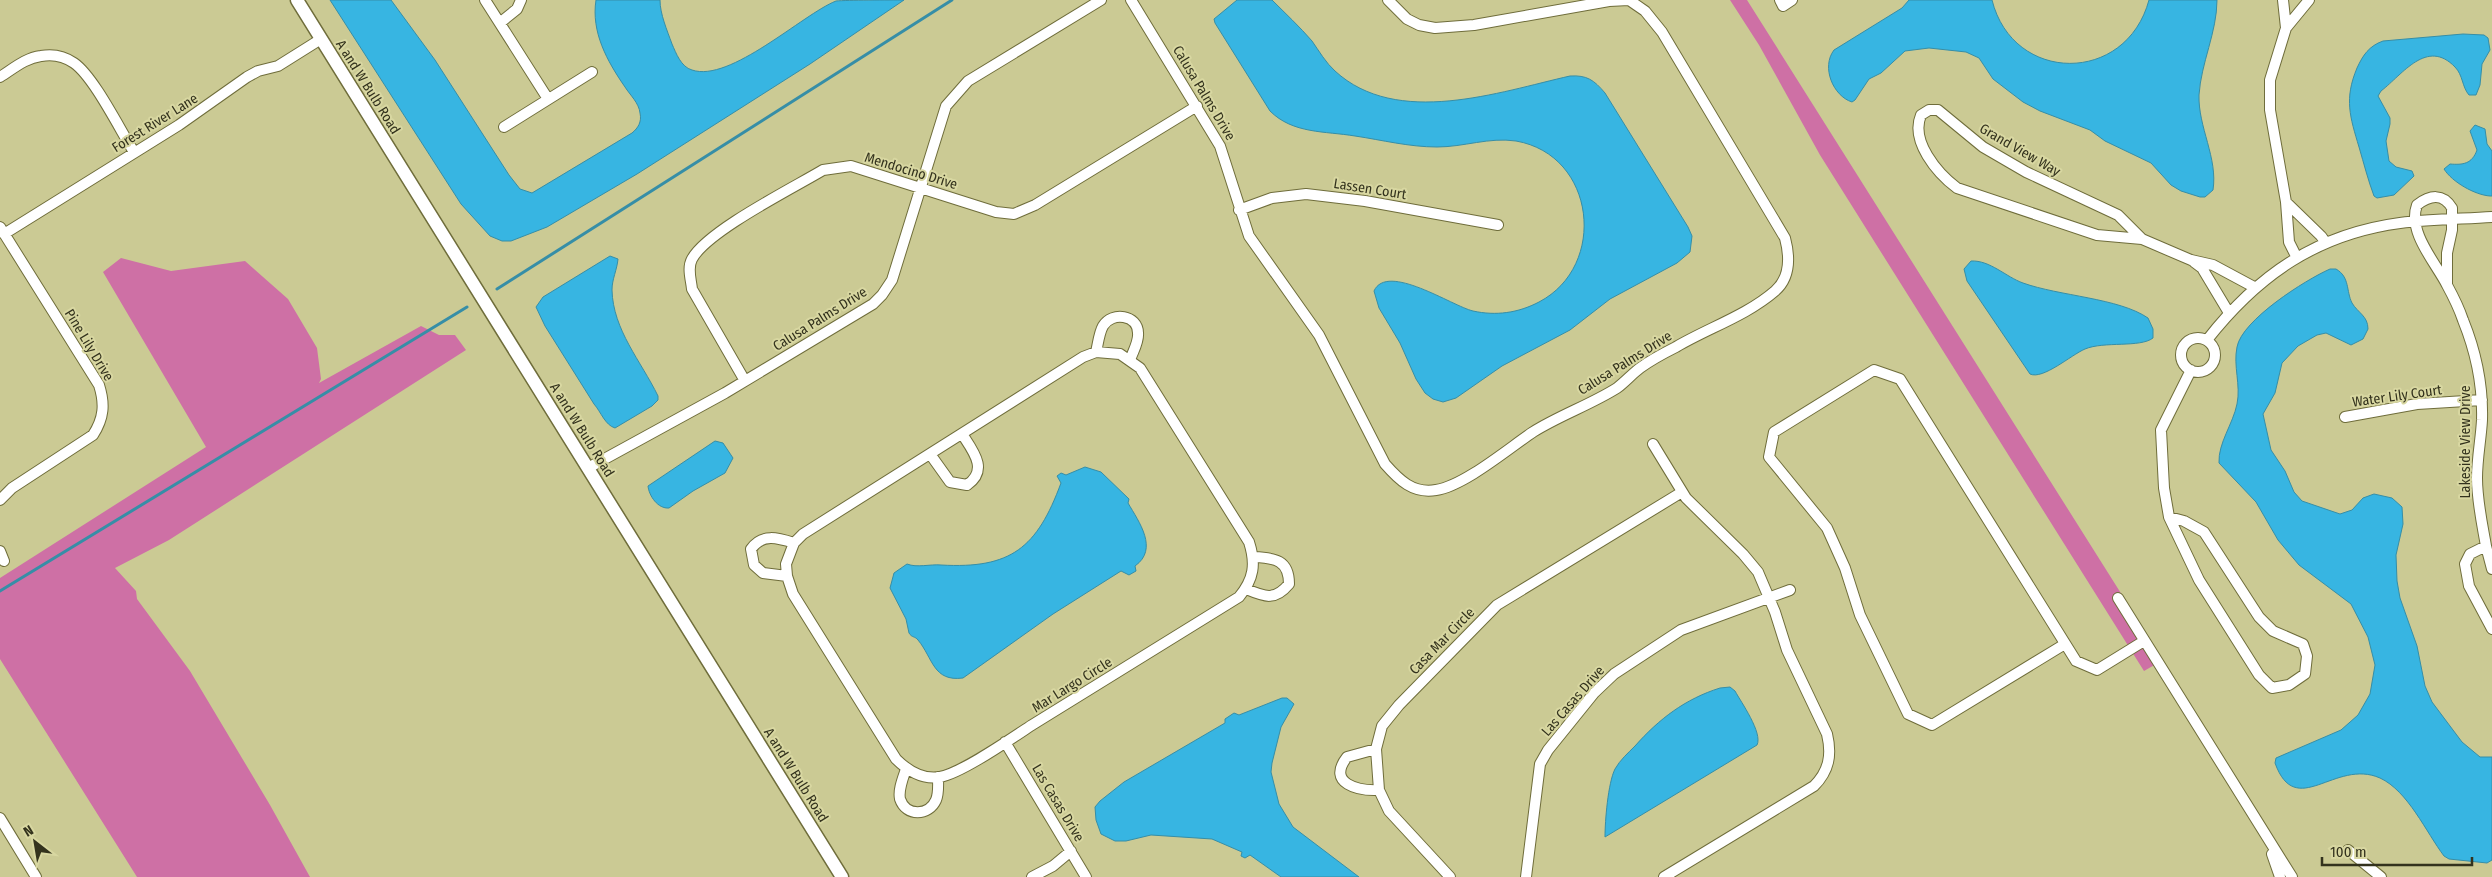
<svg xmlns="http://www.w3.org/2000/svg" width="2492" height="877" viewBox="0 0 2492 877" font-family="'Fira Sans Condensed',sans-serif">
  <rect width="100%" height="100%" fill="#cbca94"/>
  <!-- green -->
  <path fill="#ce70a5" d="M1730,0H1747L2163,660L2144,671L1820,155L1759,45Z
    M121,258L171,271L245,261L288,299L317,348L321,379L319,383L421,326L439,335H455L466,350L169,540L115,568L136,591L137,599L190,671L270,805L310,877H137L0,659V578L206,447L103,272Z"/>
  <!-- water -->
  <path fill="#37b5e2" stroke="#368ea7" d="M330,0H391L435,60L509,175L520,189L532,193L632,133C638,128 642,122 640,113C639,103 630,95 625,87C607,61 591,32 596,0H660C660,14 667,30 672,44C676,53 681,67 692,70C730,83 803,14 836,1C847,0 890,0 904,0L810,64L637,174L547,227L511,241H502L490,236L461,204Z
    M1237,0H1272C1285,13 1300,27 1312,41C1319,51 1326,63 1335,71C1397,128 1499,92 1570,76C1587,75 1594,80 1605,93L1688,227L1692,236L1690,252L1677,263L1610,299L1570,330L1502,366L1456,398L1443,402L1433,399L1425,393L1416,379L1400,343L1379,308L1374,291C1387,262 1452,306 1473,311C1496,316 1518,313 1539,302C1608,266 1596,155 1516,141C1489,137 1464,147 1437,147C1409,147 1382,140 1355,136C1325,131 1293,134 1270,111L1215,23L1214,19Z
    M1909,0H1992C2013,84 2126,85 2149,0H2217C2217,32 2201,63 2199,95C2198,127 2218,158 2213,190L2205,197H2200L2181,191L2171,185L2151,163L2105,141L2090,130L2040,111L2023,102L1993,79L1979,58L1966,52L1929,48L1905,51L1881,73L1869,79L1855,100L1852,102C1833,96 1821,67 1834,50L1902,8Z
    M2463,34L2484,35L2488,38L2490,50L2482,64L2480,85L2476,95H2469C2462,87 2463,75 2455,67C2427,38 2403,74 2381,91L2378,96L2390,118V124L2386,141L2389,161L2396,167L2412,171L2414,176L2394,195L2377,198L2374,196C2368,180 2364,164 2359,147C2350,117 2344,99 2357,68C2363,55 2369,46 2383,41Z
    M2475,125L2485,129L2487,144L2492,151V196H2490C2475,195 2452,182 2444,169L2450,164C2463,165 2472,164 2477,150L2470,131Z
    M610,256L618,259C617,270 612,279 612,290C613,330 641,361 658,396V400L652,406L615,428C605,425 601,412 594,404L545,326L536,307L543,297Z
    M1971,261C1990,260 2006,277 2023,283C2059,296 2119,298 2148,318L2153,329V338C2140,348 2104,341 2085,349C2071,355 2043,380 2030,374L1967,281L1964,269Z
    M2330,269H2336C2350,277 2346,291 2352,303C2358,313 2368,316 2368,329L2363,339L2351,345L2326,333L2317,335L2298,346L2282,363L2275,393L2263,414L2271,450L2285,471L2294,492L2302,501L2340,514L2352,510L2363,498L2374,494L2392,498L2402,507L2403,524L2396,555L2397,581L2400,598L2417,646L2425,686L2432,702L2462,742L2480,757H2492V860L2487,863L2449,859L2444,856C2426,832 2408,791 2380,778C2335,758 2296,821 2275,763L2276,758L2341,730L2358,715L2370,694L2375,665L2368,637L2351,604L2299,565L2278,540L2256,502L2219,463C2218,443 2233,424 2237,404C2241,385 2233,366 2237,347C2242,320 2305,280 2330,269Z
    M715,441L723,443L733,458L725,473L693,491L669,508C658,509 649,496 648,486Z
    M1085,467L1101,472L1129,499L1128,503C1139,522 1159,549 1135,566L1136,571L1129,575L1121,571L1053,614L963,678C933,682 933,658 918,640C915,636 912,638 909,633L906,619L890,588L894,573L907,564C917,568 930,564 941,565C1011,569 1037,548 1061,483L1057,476L1061,473L1066,475Z
    M1720,688L1730,687L1735,691C1741,702 1763,733 1757,745L1605,837C1605,821 1608,783 1615,769C1620,760 1628,753 1635,746C1659,719 1685,699 1720,688Z
    M1282,698H1287L1294,704L1281,727L1272,763L1271,772L1279,804L1293,827L1359,877H1281L1250,855L1245,858L1241,856L1242,852L1212,839L1151,835L1126,841H1115L1101,834L1096,820L1095,807L1100,801L1124,782L1225,723V719L1234,713L1239,715Z"/>
  <g fill="none" stroke-linecap="round" stroke-linejoin="round">
    <!-- stream -->
    <path stroke="#368ea7" stroke-width="3" d="M497,289L952,0
      M0,591L467,307"/>
    <defs>
      <path id="minor" d="M485,0L548,99
        M1131,0L1220,146L1249,236L1319,335L1385,464C1399,480 1413,494 1436,490C1464,486 1509,448 1533,432C1560,415 1590,405 1617,388C1625,382 1632,374 1640,368C1651,360 1664,353 1676,347C1708,328 1746,316 1775,291C1791,277 1790,257 1785,238L1662,32L1645,11L1629,0L1609,1L1474,25L1435,28L1419,25L1407,19L1388,0
        M1780,0L1783,6L1792,0
        M2283,0L2286,28L2270,80V110L2286,202L2289,242L2297,258
        M501,22L517,9L521,0
        M2286,28L2309,0
        M0,77C13,69 25,58 41,56C52,54 64,56 74,63C94,77 120,130 134,152
        M504,127L592,72
        M2286,202L2321,236L2326,243
        M1239,210L1272,198L1306,194L1365,201L1498,225
        M0,227L99,385C105,404 104,418 93,435L12,488L0,500
        M4,234L179,125L247,77L258,71L278,66L321,39
        M2142,239L2097,235L1957,188C1937,173 1910,141 1921,115L1929,110H1938L1983,147L2026,172L2118,215L2142,239L2191,260L2213,265L2254,287
        M2194,262L2202,268L2229,313
        M2447,284V253L2452,230V208C2443,193 2430,195 2417,205C2407,232 2436,263 2447,285C2453,296 2459,308 2463,320C2476,352 2483,386 2482,420C2481,439 2477,458 2477,478C2477,501 2482,523 2486,546
        M2181 355a17 17 0 1 1 34 0a17 17 0 1 1-34 0Z
        M2207,340C2258,275 2317,234 2400,223C2431,219 2462,219 2492,217
        M1096,352L1120,354L1140,368L1249,542C1256,564 1254,579 1239,597C1170,640 1101,682 1032,725C1012,738 962,773 940,777C922,780 908,771 896,759L793,594L787,576L786,564L794,543L803,534L1083,357Z
        M1096,352C1098,344 1099,333 1103,326C1112,311 1138,315 1138,333C1139,342 1133,351 1130,360
        M745,381L692,289C691,279 687,268 692,259C707,231 793,188 823,170L851,166L996,212L1014,214L1035,205L1197,106
        M2345,417L2417,404L2482,400
        M1653,444L1686,498L1743,554L1758,572L1775,612L1787,650L1827,734C1832,755 1829,771 1814,786L1664,877
        M930,454L950,482L967,485C989,470 973,451 962,434
        M588,468L725,393L873,304L882,295L892,280L946,106L968,81L1101,0
        M2169,517L2184,521L2204,532L2259,617L2273,631L2303,644L2307,656L2305,674L2289,685L2272,688L2259,675L2199,580L2169,517L2164,488L2161,430L2191,370
        M0,551L4,561
        M2492,569L2486,546L2470,554L2465,564L2469,586L2492,629
        M787,576L763,573L754,565L751,549C762,533 778,538 794,543
        M1246,589C1265,597 1275,601 1289,584C1289,560 1275,558 1254,557
        M2118,598L2292,877
        M2065,644L1932,725L1908,714L1860,615L1845,568L1827,528L1769,457L1774,432L1874,370L1900,379L2076,661L2097,670L2144,641
        M1005,742L1086,877
        M1376,749L1347,757C1326,784 1359,791 1379,790
        M906,769C903,778 898,790 900,799C906,817 929,816 936,800C939,793 938,785 938,777
        M0,818L36,877
        M2348,850L2381,877
        M2272,854L2280,877
        M1032,877L1053,866L1071,851
        M1450,877L1389,811L1379,790L1376,749L1382,726L1399,705L1497,605L1682,492
        M1526,877L1540,764L1548,750L1594,693L1614,674L1681,630L1790,590"/>
      <path id="tertiary" d="M297,0L842,877"/>
    </defs>
    <!-- minor casing -->
    <use href="#minor" stroke="#6f6d3b" stroke-width="12"/>
    <!-- tertiary casing -->
    <use href="#tertiary" stroke="#6f6d3b" stroke-width="15"/>
    <!-- minor -->
    <use href="#minor" stroke="#fff" stroke-width="10"/>
    <!-- tertiary -->
    <use href="#tertiary" stroke="#fff" stroke-width="12"/>
  </g>
  <g text-anchor="middle" dominant-baseline="central" stroke-width="4" stroke-linejoin="round" paint-order="stroke">
    <!-- street labels -->
    <g font-size="14" fill="#33321d" stroke="#d8d7a1">
      <text transform="translate(368 87) rotate(58)">A and W Bulb Road</text>
      <text transform="translate(1204 93) rotate(59)">Calusa Palms Drive</text>
      <text transform="translate(155 123) rotate(-32)">Forest River Lane</text>
      <text transform="translate(2020 150) rotate(30)">Grand View Way</text>
      <text transform="translate(911 171) rotate(17)">Mendocino Drive</text>
      <text transform="translate(1370 189) rotate(9)">Lassen Court</text>
      <text transform="translate(820 319) rotate(-32)">Calusa Palms Drive</text>
      <text transform="translate(89 345) rotate(59)">Pine Lily Drive</text>
      <text transform="translate(1625 363) rotate(-32)">Calusa Palms Drive</text>
      <text transform="translate(2397 396) rotate(-8)">Water Lily Court</text>
      <text transform="translate(582 430) rotate(58)">A and W Bulb Road</text>
      <text transform="translate(2465 442) rotate(-90)">Lakeside View Drive</text>
      <text transform="translate(1442 641) rotate(-46)">Casa Mar Circle</text>
      <text transform="translate(1072 685) rotate(-32)">Mar Largo Circle</text>
      <text transform="translate(1573 701) rotate(-49)">Las Casas Drive</text>
      <text transform="translate(796 775) rotate(58)">A and W Bulb Road</text>
      <text transform="translate(1058 803) rotate(59)">Las Casas Drive</text>
    </g>
  </g>
  <!-- north arrow -->
  <g transform="translate(35 842) rotate(329)" stroke="#d8d7a1" stroke-width="4" paint-order="stroke">
  <path d="M0-4L9 19L0 12L-9 19Z" fill="#33321d"/>
  <text y="-8" font-size="14" font-weight="bold" text-anchor="middle" fill="#33321d">N</text>
  </g>
  <!-- scale -->
  <path d="M2322 857v8h150v-8" fill="none" stroke="#33321d" stroke-width="2.5"/>
  <text x="2330" y="857" font-size="15" fill="#33321d" stroke="#d8d7a1" stroke-width="4" paint-order="stroke">100 m</text>
</svg>
